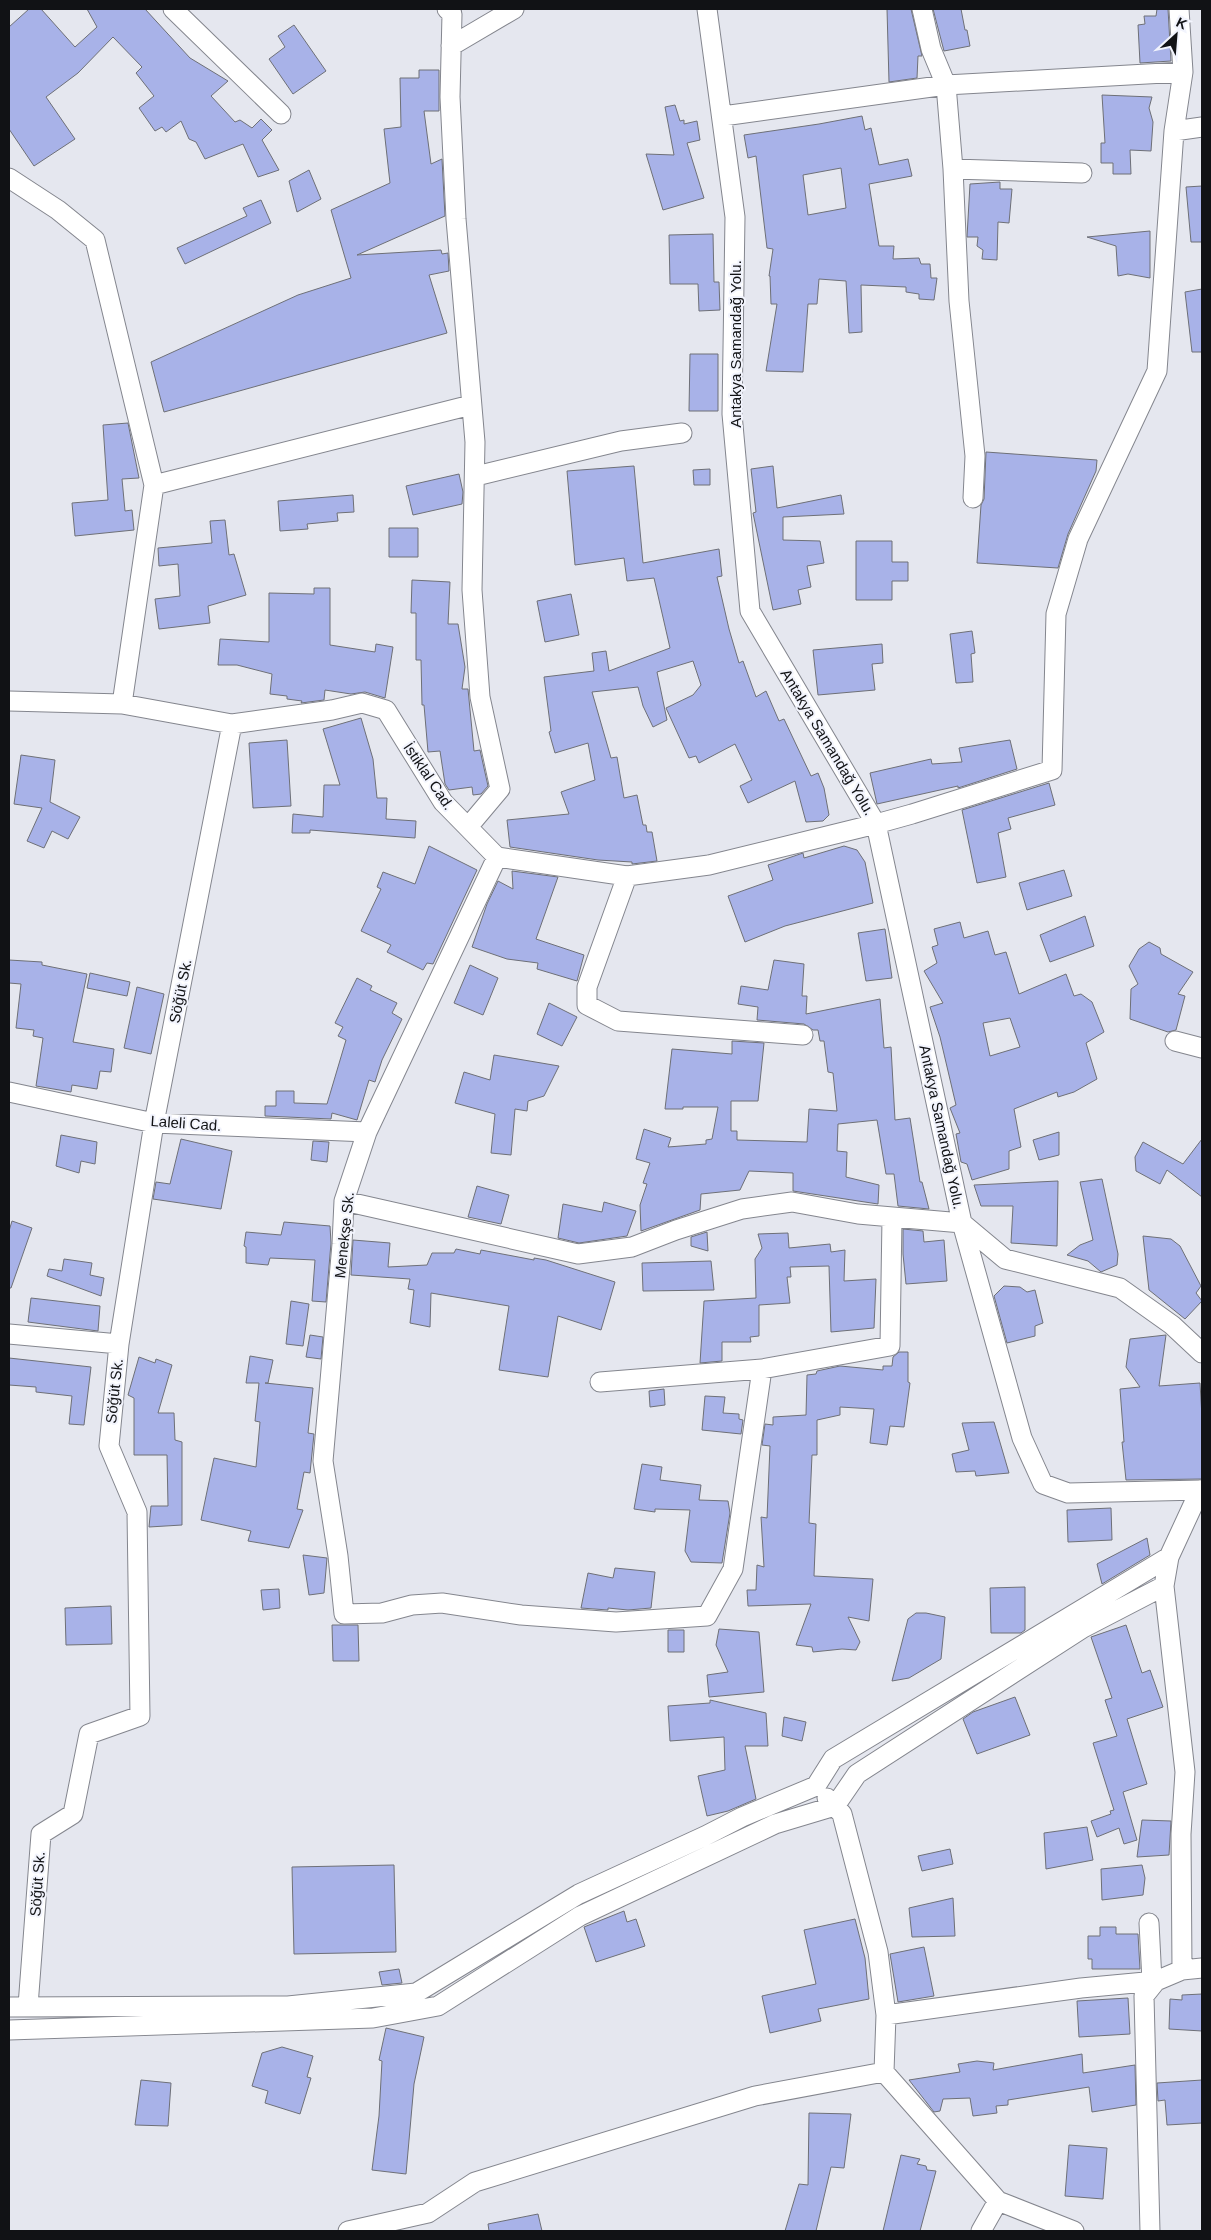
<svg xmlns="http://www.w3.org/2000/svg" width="1211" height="2240" viewBox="0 0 1211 2240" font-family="Helvetica,sans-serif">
  <rect width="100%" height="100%" fill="#e5e7ef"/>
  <!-- building -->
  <path fill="#a8b2e8" stroke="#6e7077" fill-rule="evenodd" d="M29,9H41L75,47L97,27L87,9H145L190,58L228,81L211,96L235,122L240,120L252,128L261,119L272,130L262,140L279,170L258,177L243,144L205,159L196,142L189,139L181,121L166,132L162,127L155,131L139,108L154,96L136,73L142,67L113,37L78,73L46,97L75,139L34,166L9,129V27Z
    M887,9H911L922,56H918L917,78L889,82Z
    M933,9H961L965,30H967L970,46L944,51Z
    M1157,9H1168L1171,61L1140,63L1138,25L1145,24L1144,16H1156Z
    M294,25L326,71L293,94L269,59L285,47L278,36Z
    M419,70H439V111H424L431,164L442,159L445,216L357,255L441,250L442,254L448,253L449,271L429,275L447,333L164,412L151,362L298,295L351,278L331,210L390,183L384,129L401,127L400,78H419Z
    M1102,95L1152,97L1149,108L1153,122L1151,151L1130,150L1131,174H1113V163H1101V143H1105Z
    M675,105L680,121L684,120V124L697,121L700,140L687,143L704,198L663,210L646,154L674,155L665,107Z
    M862,116L865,130L871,128L879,165L908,159L912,176L869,184L879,246H894L893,259L919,258L921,264H930L931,278H937L934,300L919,299V294L906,292V287L861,285L862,332L849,333L846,281L819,279L817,304H808L803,372L766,371L777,304H771L770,276H769L773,249L767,248L756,156L748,158L744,135L819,124ZM841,168L846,208L808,215L803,175Z
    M309,170L321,199L297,212L289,181Z
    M1000,182V189H1012L1009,223L998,222L997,260L982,259L983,250L977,246L978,237H967L970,184Z
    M1202,186V242H1191L1186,187Z
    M261,200L271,223L185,264L177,248L247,216L243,208Z
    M1150,231V278L1128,274L1118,276L1116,246L1087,237Z
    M713,234L714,282H719L720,310L699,311L698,284H670L669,235Z
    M1202,289V352H1192L1185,292Z
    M690,354H718V411H689Z
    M128,423L139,478L122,479L125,511L132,510L134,530L75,536L72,503L108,500L103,425Z
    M986,452L1097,460L1096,471L1068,534L1058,568L977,563L981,505L984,499Z
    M634,466L643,563L719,549L722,576L717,577L729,629L739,663L743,661L756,697L766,691L779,721L784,719L811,776L818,773L824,788L829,815L823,821L806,822L795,781L748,803L740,786L752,780L735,744L699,763L696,756L689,758L666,708L693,695L701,685L693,661L657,672L667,720L653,727L643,706L638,687L592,692L611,758L617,757L624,798L637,795L643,825H646L647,832H652L657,861L632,864V862L598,860L510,847L507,820L569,814L561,792L595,780L588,743L555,753L549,732L551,731L544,677L594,671L592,653L606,651L609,671L670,648L654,578L627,581L624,558L575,565L567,471Z
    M773,466L777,508L841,495L844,514L783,517V540L820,541L824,563L807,566L811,587L798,590L801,604L773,610L753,513L756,512L751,469Z
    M710,469V485H694L693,470Z
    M459,474L463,492L462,504L413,515L406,486Z
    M353,495L354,512L337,513L338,521L307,524L308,529L280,531L278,501Z
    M225,520L229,555L234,554L246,595L208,606L210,623L159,629L155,599L180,596L178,564L159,566L158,548L212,543L210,521Z
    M389,528H418V557H389Z
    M856,541H892V562H908V581H892V600H856Z
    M412,580L450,582L448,624H458L465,667L462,689H468L474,751L480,750L488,786L481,794L473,795L472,787L449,790L445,784L440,751L428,752L424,705H422L421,660H416V613H411Z
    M314,588H330V645L375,652L376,644L393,647L385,698L365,692L351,694L325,690L324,700L301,703L302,701L287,699V696L270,694L272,674L237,665H218L220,639L269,642V593L314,594Z
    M571,594L579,635L545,642L537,601Z
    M972,631L975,653L971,654L973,682L956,683L950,634Z
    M882,644L883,663L872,664L875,690L818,695L813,650Z
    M361,718L373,759L377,798H387L386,819L416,821L415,838L310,830V833H292L293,814L323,817L324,785H340L323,729Z
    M287,740L291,806L253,808L249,743Z
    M1010,740L1017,769L958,788V786L877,804L870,773L931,759L932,764L962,762L959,748Z
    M21,755L55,760L50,802L80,817L68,839L52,831L44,848L27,841L42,808L14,804Z
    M1049,783L1055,805L1008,818L1011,829L998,833L1006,877L977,883L962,810Z
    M429,846L477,870L433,964L427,963L423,970L387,952L391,945L361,931L381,889L377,887L383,872L415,884Z
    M844,846L857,850L865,862L873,903L785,926L745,942L728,896L773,880L768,865L803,853L804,858Z
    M1064,870L1072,896L1027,910L1019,883Z
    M512,871L558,877L536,939L584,955L577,981L537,969L538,963L507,959L472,947L487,904L498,881L513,889Z
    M1085,916L1094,946L1050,962L1040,935Z
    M960,922L964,938L988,931L995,955L1006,952L1019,994L1066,974L1074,996L1081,994L1092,1002L1104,1032L1086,1043L1097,1079L1074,1092L1058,1097L1057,1092L1014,1109L1021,1147L1009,1151V1169L972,1180L967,1164L961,1162L956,1134L960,1133L950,1108L956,1105L940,1037L930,1007L943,1003L924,971L937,963L932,947L938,945L934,929ZM1010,1018L1020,1047L990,1056L983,1023Z
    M885,929L892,978L866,981L858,933Z
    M1149,942L1160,948L1161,954L1193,972L1178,994L1185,996L1176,1030L1168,1032L1130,1019L1131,989L1138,984L1129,966L1139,949Z
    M9,960L42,962V965L87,974L73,1042L114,1049L111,1072L100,1071L97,1089L72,1085L71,1092L36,1086L43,1038L33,1036L34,1030L16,1028L21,984L9,983Z
    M774,960L804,964L802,996H807L806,1014L880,999L884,1048L891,1047L895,1120L910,1118L920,1182H922L929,1209L898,1206L894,1174H886L877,1120L838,1124L837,1151L847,1152L846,1177L879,1185L878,1204L793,1191V1173L749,1171L740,1190L701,1194L700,1210L641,1231L640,1205L647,1184L643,1183L650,1163L636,1159L644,1129L671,1138L668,1147L706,1144V1140L712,1139L718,1107H683V1109H665L672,1049L732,1054V1041L764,1043L758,1101H731V1131H737V1140L807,1142L809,1109L837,1111L833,1073L828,1072L824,1041H820L818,1030H813L804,1024L757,1020L758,1007L738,1004L741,986L768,990Z
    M470,965L498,978L483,1015L454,1003Z
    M90,973L130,982L127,996L87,988Z
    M357,978L372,986L370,990L397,1003L392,1013L402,1019L382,1060L375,1082L369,1080L357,1120L332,1113L331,1119L265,1116V1106H276V1091H294V1103L327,1104L346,1040L338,1036L343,1027L335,1023Z
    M137,987L164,994L151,1054L124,1048Z
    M549,1003L577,1017L562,1046L537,1034Z
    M494,1055L559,1066L544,1096L528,1101L527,1111L515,1109L511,1155L491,1153L495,1114L455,1103L464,1072L490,1080Z
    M1059,1132V1155L1039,1160L1033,1140Z
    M61,1135L97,1142L95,1164L81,1161L79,1173L56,1166Z
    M181,1139L232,1151L221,1209L153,1199L156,1182L170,1184Z
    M1202,1139V1197L1167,1170L1160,1184L1136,1171L1135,1157L1143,1142L1183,1164Z
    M313,1141L329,1142L327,1162L311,1160Z
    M1102,1179L1118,1254L1117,1265L1101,1272L1088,1261L1067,1255L1080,1245L1093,1240L1080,1182Z
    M1058,1181L1057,1246L1011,1243L1013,1206H981L974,1185Z
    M477,1186L509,1195L501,1224L468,1217Z
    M604,1202L636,1211L627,1236L579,1243L558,1238L563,1204L602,1212Z
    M12,1221L32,1228L11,1288H9V1231Z
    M284,1222L330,1226L331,1243L326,1302L312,1301L315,1260L270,1258L268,1265L246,1263V1247L244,1246L246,1232L281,1235Z
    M903,1229L923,1231L924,1242L944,1240L947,1281L906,1284L903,1254Z
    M707,1232L708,1251L691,1246V1237Z
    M788,1233L789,1248L830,1244L831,1252L845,1250L844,1281L876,1279L874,1328L831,1332L829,1266L790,1267L791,1277H787L790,1303L759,1305V1336L750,1337L751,1342H722V1361L700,1363L704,1301L756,1298L755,1259L762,1248L758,1234Z
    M1143,1236L1171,1239L1180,1246L1201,1286L1196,1293L1202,1301L1185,1319L1149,1290Z
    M353,1240L390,1243L388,1267L427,1265L432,1253H454L456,1249L480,1254L481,1250L534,1260V1258L546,1260L615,1282L601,1330L558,1316L548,1377L499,1370L509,1306L431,1293L430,1327L410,1323L414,1290L408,1289L410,1279L351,1275Z
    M64,1259L92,1263L90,1275L104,1278L101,1296L47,1276L49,1269L62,1271Z
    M711,1261L714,1290L643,1291L642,1263Z
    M1004,1286L1020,1287L1027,1292L1035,1290L1043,1323L1035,1326V1336L1007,1343L994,1296Z
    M31,1298L100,1306L98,1331L28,1322Z
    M291,1301L309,1304L303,1346L286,1344Z
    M310,1335L323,1337L321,1359L306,1357Z
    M1166,1335L1159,1386L1200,1383L1202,1417V1479L1126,1480L1122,1442H1124L1120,1389L1140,1387L1126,1367L1130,1339Z
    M899,1352H908V1382L910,1383L904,1427L890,1426L887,1445L870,1443L874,1409L840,1407V1415L817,1420V1455H812L809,1523L816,1524L814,1576L873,1579L869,1621L848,1617L860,1642L856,1650L842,1649L813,1652L812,1647L796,1645L811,1604L748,1606L747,1590H756L757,1565L764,1567L761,1517L767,1518L770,1446L762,1445L765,1424L773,1425V1417L806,1415L807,1375L816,1374L817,1371L840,1366L883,1370V1366H892L893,1357Z
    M250,1356L273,1360L268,1383H265L313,1388L308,1433L314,1434L310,1473L304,1472L297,1509L303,1510L289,1548L248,1541L251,1531L201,1520L214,1458L256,1467L260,1422L255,1421L259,1383H246Z
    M139,1357L155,1363L156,1359L172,1365L158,1413H174L175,1440L182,1442V1525L149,1527L151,1506H168L167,1455H134V1398L128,1395Z
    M9,1358L91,1367L84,1425L69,1424L72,1396L36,1392V1387L9,1385Z
    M664,1389L665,1405L650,1407L649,1391Z
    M705,1396L725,1397L723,1413L739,1414V1419L743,1420L741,1434L702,1430Z
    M994,1422L1009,1473L976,1476L975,1471L956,1472L952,1454L969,1450L962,1423Z
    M642,1464L662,1467L660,1480L701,1485L699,1500L728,1501L730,1513L722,1563L691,1562L685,1551L690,1510L655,1509V1512L634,1509Z
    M1111,1508L1112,1540L1068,1542L1067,1510Z
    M1147,1538L1150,1555L1102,1584L1097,1564Z
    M303,1555L327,1558L324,1593L309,1595Z
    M615,1568L655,1572L651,1608L628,1610L608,1608V1610L581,1608L588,1573L613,1578Z
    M1025,1587V1630L1021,1633H991L990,1588Z
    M279,1589L280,1608L263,1610L261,1590Z
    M111,1606L112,1644L66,1645L65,1608Z
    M916,1613H926L945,1617L941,1659L909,1678L892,1681L908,1619Z
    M332,1625H358L359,1661H333Z
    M1126,1625L1142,1673L1150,1670L1163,1707L1127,1719L1147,1784L1123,1792L1137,1840L1124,1844L1119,1828L1097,1837L1091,1821L1111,1814L1110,1811L1114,1810L1093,1743L1117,1736L1105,1700L1112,1698L1091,1637Z
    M719,1629L759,1632L764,1692L709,1697L707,1675L728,1672L716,1645Z
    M668,1630H684V1652H668Z
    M1015,1697L1030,1735L977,1754L963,1719L973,1712Z
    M710,1700L766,1713L768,1746H745L756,1799L728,1811L707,1816L698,1776L725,1770L724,1737L670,1741L668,1706L710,1703Z
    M784,1717L806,1722L802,1741L782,1736Z
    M1142,1820L1171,1821L1169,1855L1137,1857Z
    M1087,1827L1093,1860L1046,1869L1044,1833Z
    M950,1849L953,1864L922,1871L918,1856Z
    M394,1865L396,1952L294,1954L292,1867Z
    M1142,1865L1145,1878L1143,1895L1102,1900L1101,1869Z
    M953,1898L955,1936L912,1937L909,1908Z
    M624,1911L627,1922L636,1919L645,1946L596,1962L584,1927Z
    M855,1919L865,1958L869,1999L818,2009L821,2021L770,2033L762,1996L816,1984L804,1930Z
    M1100,1927H1116V1934H1138L1140,1969H1092V1959H1088V1936H1100Z
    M924,1947L934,1996L898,2002L890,1954Z
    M399,1969L402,1983L382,1985L379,1972Z
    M1202,1994V2031L1169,2029L1170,1999L1182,2000V1995Z
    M1128,1998L1130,2034L1079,2037L1077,2001Z
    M386,2028L424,2037L414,2084L406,2174L372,2170L379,2116L382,2061L379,2060Z
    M282,2047L313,2056L307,2077L311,2078L300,2114L265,2103L268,2091L252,2086L262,2053Z
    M1082,2054L1083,2073L1135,2065L1136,2105L1092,2112L1089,2087L1008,2100V2105L996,2106L997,2113L973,2116L970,2098L943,2099L940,2111L934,2112L909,2080L960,2072L958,2064L977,2061L994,2063L993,2070Z
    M141,2080L171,2083L168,2126L135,2125Z
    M1202,2080V2123L1167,2125L1165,2100L1158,2101L1157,2083Z
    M809,2113L851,2114L844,2168L831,2167L816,2231H785L799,2184L808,2185Z
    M1069,2145L1107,2148L1103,2199L1065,2196Z
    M901,2155L920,2159L917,2164L926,2166L927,2170L936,2171L920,2231H883Z
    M538,2214L542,2231H489L488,2224Z"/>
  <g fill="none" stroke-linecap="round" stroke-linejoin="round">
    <defs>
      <path id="minor" d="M173,9L281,114
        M447,9L452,14L450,97L456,219L475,442L472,590L480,697L500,789L468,827
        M707,9L735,217L732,414L750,611L876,824L962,1223L1022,1438L1043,1484L1068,1493L1202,1490
        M922,9L931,49L946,85L953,169L959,301L975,456L973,498
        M451,46L514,9
        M723,116L946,85L1183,72
        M1174,131L1202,127
        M953,169L1082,173
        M9,178L58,210L95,240L154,485L122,704
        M476,476L621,441L682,433
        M154,485L471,405
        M9,701L122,704L232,724L332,710L362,703L386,710L443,802L497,857L627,876L709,865L876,824L912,814L1052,770L1056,614L1078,539L1157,371L1174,131L1183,72L1179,9
        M497,857L367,1132L344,1201L342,1244L323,1461L338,1556L344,1614L382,1613L412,1605L442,1603L521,1615L616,1622L707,1616L733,1569L762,1369L890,1346L892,1218
        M627,876L587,987V1005L618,1021L803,1035
        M1175,1041L1202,1048
        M9,1092L154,1123L367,1132
        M344,1201L578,1254L632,1247L676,1230L742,1209L792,1202L858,1214L962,1223L1005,1259L1120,1288L1172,1325L1202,1353
        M9,1334L119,1344
        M600,1382L762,1369
        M1200,1490L1169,1557L1164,1586L1185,1772L1181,1834L1182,1970L1202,1968
        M827,1798L842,1814L878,1952L886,2015L884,2072L998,2201L1074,2231
        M1149,1923L1152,1981
        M28,2006L41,1834L73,1814L89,1734L140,1716L137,1512L109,1446L119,1344L154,1123L232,724
        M9,2007L288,2006L416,1993L579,1894L705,1836L742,1817L816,1786L833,1759L1169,1557
        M886,2015L1081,1988L1156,1981
        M9,2030L373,2018L438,2006L580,1916L775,1824L835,1806L857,1774L1083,1628L1164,1586
        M348,2231L428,2213L475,2182L755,2096L884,2072
        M981,2231L998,2201
        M1150,2231L1144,1996L1156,1981L1182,1970"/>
    </defs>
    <!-- minor casing -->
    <use href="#minor" stroke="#84868e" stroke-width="21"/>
    <!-- minor -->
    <use href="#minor" stroke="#fff" stroke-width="19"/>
  </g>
  <g text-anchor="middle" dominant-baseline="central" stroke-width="4" stroke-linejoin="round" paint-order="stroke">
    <!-- street labels -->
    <g font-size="15" fill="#111215" stroke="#f2f4fd">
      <text transform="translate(735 344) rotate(-90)">Antakya Samandağ Yolu.</text>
      <text transform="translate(828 742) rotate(59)">Antakya Samandağ Yolu.</text>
      <text transform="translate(429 776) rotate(56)">İstiklal Cad.</text>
      <text transform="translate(180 991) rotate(-79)">Söğüt Sk.</text>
      <text transform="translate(186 1123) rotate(4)">Laleli Cad.</text>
      <text transform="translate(942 1127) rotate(78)">Antakya Samandağ Yolu.</text>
      <text transform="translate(344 1235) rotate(-84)">Menekşe Sk.</text>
      <text transform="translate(114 1391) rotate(-84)">Söğüt Sk.</text>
      <text transform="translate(37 1884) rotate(-86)">Söğüt Sk.</text>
    </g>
  </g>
  <!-- border -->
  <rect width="1211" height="2240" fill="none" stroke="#111215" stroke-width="20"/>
  <!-- north arrow -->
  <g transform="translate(1176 35) rotate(26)" stroke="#f2f4fd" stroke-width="4" paint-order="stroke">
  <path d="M0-4L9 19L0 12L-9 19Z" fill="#111215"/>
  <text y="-8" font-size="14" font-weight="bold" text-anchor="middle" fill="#111215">K</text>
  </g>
</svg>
